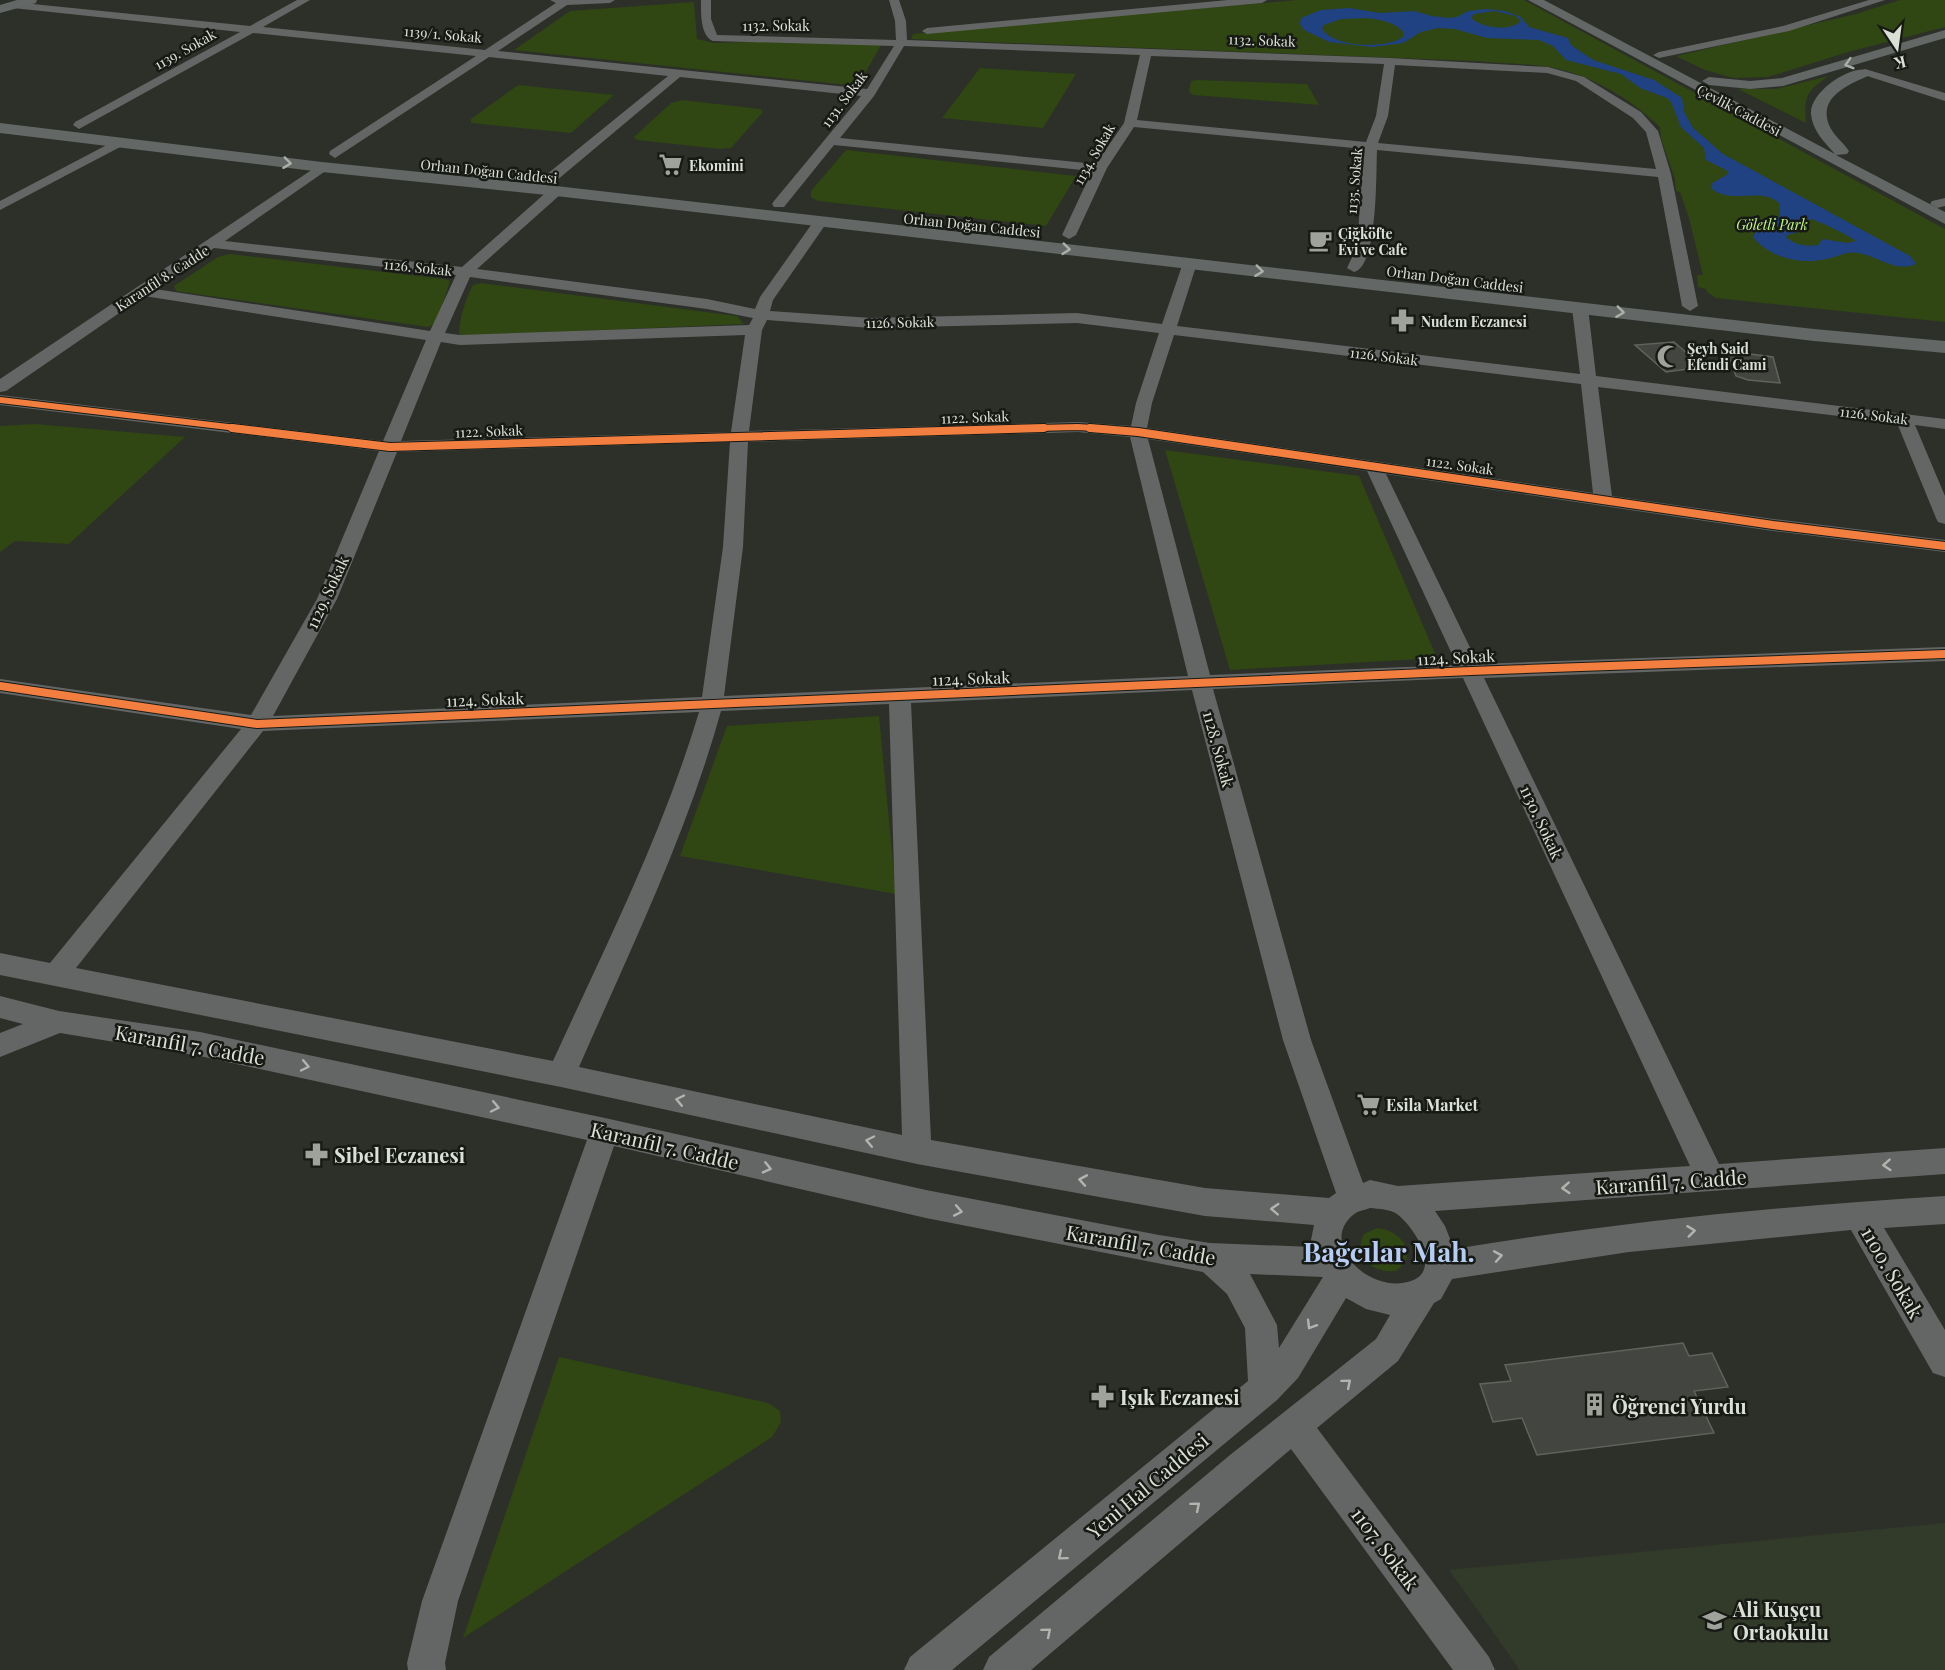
<svg xmlns="http://www.w3.org/2000/svg" width="1945" height="1670" viewBox="0 0 1945 1670" font-family="'Playfair Display',serif">
  <rect width="100%" height="100%" fill="#2c3029"/>
  <!-- built -->
  <path fill="#323b2a" d="M1945,1523V1670H1520L1449,1570Z"/>
  <!-- green -->
  <path fill="#304613" d="M1297,0H1524L1945,229V322L1716,298L1707,292L1706,289L1698,287L1697,275H1703L1689,218L1680,192L1676,191L1675,179L1661,139L1660,127C1633,101 1596,78 1559,69C1532,63 1503,64 1476,61L911,39L913,34L924,33Z
    M1900,0H1945V27L1848,52L1768,77L1733,78L1705,70L1676,56L1856,14Z
    M694,2L697,39L714,43L781,41L881,45L858,86L514,50L570,11Z
    M980,68L1076,74L1043,128L942,118Z
    M1829,76C1806,91 1804,97 1806,123L1738,89H1776Z
    M1197,80L1307,84L1319,105L1193,95L1189,92L1191,81Z
    M518,85L614,95L571,133L471,123V119Z
    M682,100L760,109L763,112L731,148L720,149L637,140L634,137L671,103Z
    M846,150L1076,176L1046,226L818,201L811,197V191Z
    M230,254L444,279L450,281L438,319L435,324L428,327L176,291L174,286L218,257Z
    M481,283L737,316L744,324L459,336C459,319 465,300 473,285Z
    M35,424L185,437L69,544L15,541L0,552V426Z
    M1165,450L1359,476L1437,658L1230,670Z
    M879,716L896,894L680,856L727,726Z
    M1377,1228C1396,1230 1411,1243 1406,1262L1396,1271C1375,1274 1352,1257 1364,1234Z
    M559,1357L768,1403L780,1411L781,1422L772,1437L463,1638Z"/>
  <!-- water -->
  <path fill="#204283" fill-rule="evenodd" d="M1349,8L1380,13L1414,11L1432,16L1449,18L1457,17L1468,11L1486,9L1505,11L1521,17L1529,27L1568,38L1571,45L1593,60L1654,80L1682,98L1684,112L1693,128L1723,154L1910,256L1916,264C1895,273 1878,256 1858,253C1845,251 1838,257 1826,259C1800,265 1770,258 1753,237L1758,228L1780,216V204C1762,186 1732,205 1712,189L1711,184L1728,174V171L1706,160L1704,148L1681,127L1671,102L1667,98L1640,88L1621,74L1566,60L1553,46L1539,40L1487,38L1455,29L1438,28L1421,32L1403,43L1372,47L1329,42L1304,30L1300,24L1301,18L1321,10ZM1494,11L1516,16L1521,21C1510,32 1482,28 1471,18L1474,14ZM1368,18C1381,20 1396,22 1404,33L1403,37C1387,49 1334,48 1322,29L1324,25L1341,19ZM1811,219C1817,220 1854,238 1856,241L1847,243L1823,239L1818,245C1806,247 1795,245 1786,237L1787,235L1803,231V223Z"/>
  <!-- building -->
  <path fill="#434640" stroke="#60635d" stroke-width="1.5" d="M1674,342L1703,367L1666,372L1635,345Z
    M1727,351L1773,357L1780,383L1748,380L1736,376Z
    M1683,1343L1689,1356L1712,1353L1728,1387L1694,1391L1714,1433L1537,1455L1522,1418L1493,1422L1480,1384L1511,1381L1505,1365Z"/>
  <g fill="none" stroke-linecap="round" stroke-linejoin="round">
    <!-- minor -->
    <path fill="#646665" fill-rule="evenodd" d="M297,0H310L263,27L485,50L556,3L550,0H615L610,3L567,5L498,51L867,89L894,46L713,41C700,36 701,12 701,0H711V19L717,35L896,40L895,21L889,0H899L906,21L907,40L1390,58L1548,67L1584,77L1641,112L1658,131L1671,174L1698,306L1690,311L1682,306L1658,177L1377,150C1376,173 1378,267 1354,272L1347,268L1357,247L1364,149L1134,127L1107,168L1076,235L1069,239L1062,235L1092,171L834,145L784,207H774L772,204L774,201L861,96L680,77L556,181L551,182L544,178L546,175L668,76L489,57L335,158L329,154L330,151L476,56L253,33L79,129L73,125L75,122L240,32L13,8L8,5L13,2L250,26ZM904,46L1140,55L1124,123L1096,164L840,138L874,96ZM1151,56L1384,64L1376,116L1366,142L1137,120ZM1395,65L1547,73L1576,81L1633,118L1646,132L1656,169L1378,143L1388,116Z
      M1228,0H1267L1262,3L927,34L922,31L927,28Z
      M1869,0H1885L1789,31L1659,58L1653,55L1659,52L1783,26Z
      M1865,69L1945,93V101L1861,74L1859,72Z
      M120,138L124,139L126,142L124,145L0,210V201Z
      M322,163L327,164L329,167L327,170L225,241L462,267L551,188L556,187L563,191L561,194L477,269L707,299L755,309L760,297L816,218L821,217L828,221L773,300L770,311L871,318L1077,313L1162,324L1183,263L1190,259L1197,263L1177,326L1580,374L1572,308L1580,303L1588,308L1596,376L1945,419V429L1915,425L1945,496V524L1938,522L1936,518L1897,423L1598,387L1612,496L1773,519L1945,540V552L1773,531L1386,474L1478,664L1945,647V661L1484,678L1719,1164L1945,1148V1174L1435,1211L1445,1226L1454,1249C1617,1222 1781,1206 1945,1196V1224L1884,1228L1945,1330V1377L1933,1373L1851,1230L1629,1252L1452,1279L1441,1299L1434,1303L1398,1361L1317,1428L1489,1657L1495,1670H1453L1291,1449L1031,1670H983L989,1657L1230,1455L1376,1339L1390,1315L1366,1309L1346,1298L1298,1378L1277,1400L952,1670H904L910,1657L1248,1381L1245,1328L1227,1294L1203,1272L926,1218L614,1146L458,1601L445,1663L446,1670H408L407,1663L422,1601L587,1140L200,1056L60,1033L0,1057V1033L23,1024L0,1018V996L59,1011L200,1032L605,1118L926,1190L1159,1235L1210,1243L1313,1247L1311,1240L1314,1225L1205,1216L917,1164L561,1087L0,975V953L50,963L241,729L0,693V679L251,715L317,599L379,451L0,405V395L383,441L426,340L144,296L6,391L0,392V379ZM214,248L456,275L430,331L155,289ZM470,277L707,309L753,318L749,325L460,335L445,333ZM767,320L871,328L1077,323L1159,333L1136,403L1131,426L1078,422L749,431L762,330ZM745,335L731,432L401,441L441,342L460,345ZM1174,335L1581,384L1593,493L1147,428L1152,403ZM1078,432L1130,437L1188,676L724,696L743,547L748,442ZM1148,439L1367,471L1457,665L1210,675ZM730,442L723,547L702,697L273,716L337,599L397,452ZM1463,678L1690,1166L1398,1186L1370,1180L1363,1183L1311,1040L1213,689ZM1192,690L1283,1040L1336,1193L1329,1198L1205,1188L931,1140L911,703ZM889,704L902,1135L579,1067C630,950 687,834 721,711ZM699,712C663,833 605,947 553,1061L76,968L263,731ZM1370,1208C1379,1209 1389,1209 1397,1214C1413,1226 1443,1270 1411,1281C1370,1295 1318,1244 1353,1215C1357,1211 1365,1210 1370,1208ZM1250,1274L1323,1277L1279,1348L1277,1325Z
      M1945,198V206L1937,208L1930,204L1932,201Z"/>
    <!-- major -->
    <path fill="#636765" fill-rule="evenodd" d="M17,0H37L36,3L0,13V5Z
      M1528,0H1544L1835,154C1825,143 1812,130 1811,114C1809,93 1849,65 1868,70L1870,73L1868,76C1848,85 1818,97 1829,125C1833,135 1843,142 1849,151L1847,154L1836,155L1945,212V224Z
      M1945,30V38L1783,86L1750,89L1709,85L1702,81L1709,77L1750,81L1782,78Z
      M0,123L322,162L556,186L1814,329L1945,341V353L1814,341L556,196L322,172L0,133Z"/>
    <defs>
      <path id="cycleway-far1" d="M0,400L245,429
        M993,429L1078,427L1108,429"/>
      <path id="cycleway" d="M232,428L390,447L1044,428
        M1090,428L1138,432L1773,525L1945,546
        M0,686L257,724L1471,671L1945,654"/>
    </defs>
    <!-- cycleway-far1 casing -->
    <use href="#cycleway-far1" stroke="#171a14" stroke-width="8"/>
    <!-- cycleway casing -->
    <use href="#cycleway" stroke="#171a14" stroke-width="10"/>
    <!-- cycleway-far1 -->
    <use href="#cycleway-far1" stroke="#f27e40" stroke-width="6"/>
    <!-- cycleway -->
    <use href="#cycleway" stroke="#f27e40" stroke-width="8"/>
  </g>
  <!-- one-way arrows -->
  <defs><path id="oneway-chevron" d="M-2-3.5L2.5 0L-2 3.5" fill="none" stroke-width="1.6" stroke-linecap="round" stroke-linejoin="round" transform="scale(1.5)"/></defs>
  <g stroke="#abb0a9">
    <use href="#oneway-chevron" transform="translate(1849 64) rotate(164)"/>
    <use href="#oneway-chevron" transform="translate(287 163) rotate(7)"/>
    <use href="#oneway-chevron" transform="translate(1066 249) rotate(6)"/>
    <use href="#oneway-chevron" transform="translate(1259 271) rotate(7)"/>
    <use href="#oneway-chevron" transform="translate(1620 312) rotate(7)"/>
  </g>
  <g stroke="#b1b5af">
    <use href="#oneway-chevron" transform="translate(305 1066) rotate(12)"/>
    <use href="#oneway-chevron" transform="translate(680 1100) rotate(-168)"/>
    <use href="#oneway-chevron" transform="translate(495 1107) rotate(12)"/>
    <use href="#oneway-chevron" transform="translate(870 1141) rotate(-168)"/>
    <use href="#oneway-chevron" transform="translate(1887 1165) rotate(176)"/>
    <use href="#oneway-chevron" transform="translate(767 1168) rotate(13)"/>
    <use href="#oneway-chevron" transform="translate(1083 1180) rotate(-170)"/>
    <use href="#oneway-chevron" transform="translate(1566 1188) rotate(176)"/>
    <use href="#oneway-chevron" transform="translate(1275 1209) rotate(-177)"/>
    <use href="#oneway-chevron" transform="translate(958 1211) rotate(11)"/>
    <use href="#oneway-chevron" transform="translate(1691 1231) rotate(-7)"/>
    <use href="#oneway-chevron" transform="translate(1498 1256) rotate(-10)"/>
    <use href="#oneway-chevron" transform="translate(1311 1325) rotate(121)"/>
    <use href="#oneway-chevron" transform="translate(1347 1383) rotate(-40)"/>
    <use href="#oneway-chevron" transform="translate(1196 1506) rotate(-40)"/>
    <use href="#oneway-chevron" transform="translate(1062 1556) rotate(140)"/>
    <use href="#oneway-chevron" transform="translate(1047 1632) rotate(-40)"/>
  </g>
  <!-- icons -->
  <defs>
    <symbol id="supermarket-bare" viewBox="-9 -9 18 18"><path d="M-6-5.5h2.5l.6 2H6L4.5 2H-2.5L-4.4-4H-6ZM-1.5 3.2a1.3 1.3 0 1 0 .1 0ZM3 3.2a1.3 1.3 0 1 0 .1 0Z" fill="#9ea29a" stroke="#171a14" stroke-width="2.5" paint-order="stroke"/></symbol>
    <symbol id="cafe-bare" viewBox="-9 -9 18 18"><path d="M-5.5-4.5H6V0H3Q3 3.5 0 3.5H-2.5Q-5.5 3.5-5.5 0ZM3-3.2v2h1.7v-2ZM-6 4.5H4V6H-6Z" fill="#9ea29a" stroke="#171a14" stroke-width="2.5" paint-order="stroke"/></symbol>
    <symbol id="pharmacy-bare" viewBox="-9 -9 18 18"><path d="M-2-6h4v4h4v4h-4v4h-4v-4h-4v-4h4Z" fill="#9ea29a" stroke="#171a14" stroke-width="2.5" paint-order="stroke"/></symbol>
    <symbol id="mosque-bare" viewBox="-9 -9 18 18"><path d="M3.5-4.9A6 6 0 1 0 3.5 4.9A5 5 0 1 1 3.5-4.9Z" fill="#9ea29a" stroke="#171a14" stroke-width="2.5" paint-order="stroke"/></symbol>
    <symbol id="building-bare" viewBox="-9 -9 18 18"><path d="M-4-6H4V6H1V3H-1V6H-4ZM-2.5-4.3h1.7v1.8h-1.7ZM.8-4.3h1.7v1.8H.8ZM-2.5-1h1.7V.8h-1.7ZM.8-1h1.7V.8H.8Z" fill="#9ea29a" stroke="#171a14" stroke-width="2.5" paint-order="stroke"/></symbol>
    <symbol id="school-bare" viewBox="-9 -9 18 18"><path d="M0-5L7-2L0 1L-7-2ZM-4 1L0 2.5L4 1V4Q0 6-4 4Z" fill="#9ea29a" stroke="#171a14" stroke-width="2.5" paint-order="stroke"/></symbol>
  </defs>
  <g fill-rule="evenodd">
    <use href="#supermarket-bare" x="654" y="148" width="33" height="33"/>
    <use href="#cafe-bare" x="1304" y="224" width="33" height="33"/>
    <use href="#pharmacy-bare" x="1386" y="304" width="33" height="33"/>
    <use href="#mosque-bare" x="1652" y="340" width="33" height="33"/>
    <use href="#supermarket-bare" x="1352" y="1088" width="33" height="33"/>
    <use href="#pharmacy-bare" x="300" y="1138" width="33" height="33"/>
    <use href="#pharmacy-bare" x="1086" y="1380" width="33" height="33"/>
    <use href="#building-bare" x="1578" y="1388" width="33" height="33"/>
    <use href="#school-bare" x="1698" y="1604" width="33" height="33"/>
  </g>
  <g text-anchor="middle" dominant-baseline="central" stroke-width="5" stroke-linejoin="round" paint-order="stroke">
    <!-- far-street labels -->
    <g font-size="14" fill="#dbe0d7" stroke="#171a14">
      <text x="776" y="25">1132. Sokak</text>
      <text transform="translate(443 34) rotate(5)">1139/1. Sokak</text>
      <text transform="translate(1262 40) rotate(2)">1132. Sokak</text>
      <text transform="translate(185 49) rotate(-29)">1139. Sokak</text>
      <text transform="translate(844 99) rotate(-53)">1131. Sokak</text>
      <text transform="translate(1739 110) rotate(28)">Çevlik Caddesi</text>
      <text transform="translate(1094 154) rotate(-60)">1134. Sokak</text>
      <text transform="translate(489 171) rotate(6)">Orhan Doğan Caddesi</text>
      <text transform="translate(1354 181) rotate(-85)">1135. Sokak</text>
      <text transform="translate(972 225) rotate(6)">Orhan Doğan Caddesi</text>
      <text transform="translate(418 267) rotate(6)">1126. Sokak</text>
      <text transform="translate(162 278) rotate(-33)">Karanfil 8. Cadde</text>
      <text transform="translate(1455 279) rotate(7)">Orhan Doğan Caddesi</text>
      <text transform="translate(900 322) rotate(-1)">1126. Sokak</text>
      <text transform="translate(1384 356) rotate(7)">1126. Sokak</text>
      <text transform="translate(1874 415) rotate(7)">1126. Sokak</text>
      <text transform="translate(975 417) rotate(-2)">1122. Sokak</text>
      <text transform="translate(489 431) rotate(-2)">1122. Sokak</text>
      <text transform="translate(1460 465) rotate(8)">1122. Sokak</text>
    </g>
    <!-- far-poi labels -->
    <g font-size="14" font-weight="bold" fill="#dbe0d7" stroke="#171a14" text-anchor="start">
      <text x="689" y="165">Ekomini</text>
      <text x="1338" y="233">Çiğköfte<tspan x="1338" dy="16">Evi ve Cafe</tspan></text>
      <text x="1421" y="321">Nudem Eczanesi</text>
      <text x="1687" y="348">Şeyh Said<tspan x="1687" dy="16">Efendi Cami</tspan></text>
    </g>
    <!-- far-park labels -->
    <g font-size="14" font-style="italic" fill="#c1f884" stroke="#171a14">
      <text x="1772" y="224">Göletli Park</text>
    </g>
    <!-- street labels -->
    <g font-size="16" fill="#dbe0d7" stroke="#171a14">
      <text transform="translate(327 592) rotate(-65)">1129. Sokak</text>
      <text transform="translate(1456 657) rotate(-3)">1124. Sokak</text>
      <text transform="translate(971 678) rotate(-2)">1124. Sokak</text>
      <text transform="translate(485 699) rotate(-2)">1124. Sokak</text>
      <text transform="translate(1219 749) rotate(75)">1128. Sokak</text>
      <text transform="translate(1542 822) rotate(65)">1130. Sokak</text>
    </g>
    <!-- poi labels -->
    <g font-size="16" font-weight="bold" fill="#dbe0d7" stroke="#171a14" text-anchor="start">
      <text x="1386" y="1104">Esila Market</text>
    </g>
    <!-- near-street labels -->
    <g font-size="20" fill="#dbe0d7" stroke="#171a14">
      <text transform="translate(190 1044) rotate(10)">Karanfil 7. Cadde</text>
      <text transform="translate(665 1145) rotate(13)">Karanfil 7. Cadde</text>
      <text transform="translate(1671 1181) rotate(-4)">Karanfil 7. Cadde</text>
      <text transform="translate(1141 1244) rotate(10)">Karanfil 7. Cadde</text>
      <text transform="translate(1893 1272) rotate(60)">1100. Sokak</text>
      <text transform="translate(1147 1485) rotate(-40)">Yeni Hal Caddesi</text>
      <text transform="translate(1386 1548) rotate(53)">1107. Sokak</text>
    </g>
    <!-- near-poi labels -->
    <g font-size="20" font-weight="bold" fill="#dbe0d7" stroke="#171a14" text-anchor="start">
      <text x="334" y="1154">Sibel Eczanesi</text>
      <text x="1120" y="1396">Işık Eczanesi</text>
      <text x="1612" y="1405">Öğrenci Yurdu</text>
      <text x="1733" y="1608">Ali Kuşçu<tspan x="1733" dy="23">Ortaokulu</tspan></text>
    </g>
    <!-- near-district labels -->
    <g font-size="27" font-weight="bold" fill="#b6ccf3" stroke="#171a14">
      <text x="1389" y="1251">Bağcılar Mah.</text>
    </g>
  </g>
  <!-- north arrow -->
  <g transform="translate(1897 48) rotate(167)" stroke="#171a14" stroke-width="4.5" paint-order="stroke">
  <path d="M0-4.5L10 22L0 15L-10 22Z" fill="#dbe0d7"/>
  <text y="-9" font-size="16" font-weight="bold" text-anchor="middle" fill="#dbe0d7">K</text>
  </g>
</svg>
